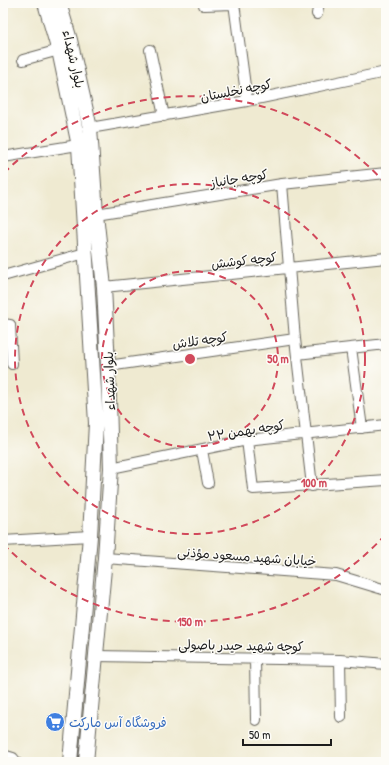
<svg xmlns="http://www.w3.org/2000/svg" width="389" height="765" viewBox="0 0 389 765" font-family="'Patrick Hand','Playpen Sans Arabic',sans-serif">
  <rect width="100%" height="100%" fill="#fdfcf7"/>
  <filter id="ink" filterUnits="userSpaceOnUse"><feTurbulence type="fractalNoise" baseFrequency=".025" numOctaves="2"/><feDisplacementMap in="SourceGraphic" scale="8" xChannelSelector="R" yChannelSelector="G"/><feConvolveMatrix kernelMatrix="1 2 1 2 8 2 1 2 1" color-interpolation-filters="sRGB"/></filter>
  <filter id="wash" filterUnits="userSpaceOnUse"><feTurbulence type="fractalNoise" baseFrequency=".012" numOctaves="4" result="noise"/><feDisplacementMap in="SourceGraphic" scale="16" xChannelSelector="R" yChannelSelector="G"/><feGaussianBlur stdDeviation="0.9" result="paint"/><feColorMatrix in="noise" values="0 0 0 0 0 0 0 0 0 0 0 0 0 0 0 0 0 1.4 0 .05"/><feComposite in="paint" operator="in"/></filter>
  <g filter="url(#wash)">
    <rect width="100%" height="100%" fill="#efead1"/>
  </g>
  <g filter="url(#ink)">
    <g fill="none" stroke-linecap="round" stroke-linejoin="round">
      <defs>
        <path id="street" d="M234,3L247,101
          M204,5L233,4
          M317,14L319,3
          M150,50L164,116
          M23,60L59,50
          M90,128L247,101L386,72
          M3,157L78,145
          M282,184L295,339L312,486
          M96,214L282,184L386,173
          M3,276L85,253
          M104,287L386,258
          M3,324L10,325L12,364
          M351,348L362,428
          M297,354L386,344
          M108,366L295,339
          M247,440L253,489L386,480
          M202,450L208,483
          M111,468L247,440L386,425
          M3,541L90,536
          M105,558L336,575L386,590
          M96,656L340,660L386,664
          M255,658L256,720
          M340,660L341,717
          M3,755L13,758L16,762"/>
        <path id="secondary" d="M45,3L60,55L79,146L96,423L90,536L70,762
          M59,3L70,40L90,128L96,214L104,287L108,366L111,468L105,558L86,762"/>
      </defs>
      <!-- street casing -->
      <use href="#street" stroke="#66645b" stroke-width="12"/>
      <!-- secondary casing -->
      <use href="#secondary" stroke="#66645b" stroke-width="16"/>
      <!-- street -->
      <use href="#street" stroke="#fff" stroke-width="10"/>
      <!-- secondary -->
      <use href="#secondary" stroke="#fff" stroke-width="14"/>
    </g>
  </g>
  <!-- distance rings -->
  <g fill="none" stroke="#d1495b" stroke-width="2" stroke-dasharray="7 5">
    <circle cx="190" cy="359" r="88"/>
    <circle cx="190" cy="359" r="175"/>
    <path d="M385 535A263 263 0 0 1 4 545M4 173A263 263 0 0 1 385 183"/>
  </g>
  <!-- icons -->
  <defs>
    <symbol id="supermarket-disc" viewBox="-11 -11 22 22"><circle r="9.5" fill="#3f7fe0" stroke="#fdfcf7"/><path d="M-6-5.5h2.5l.6 2H6L4.5 2H-2.5L-4.4-4H-6ZM-1.5 3.2a1.3 1.3 0 1 0 .1 0ZM3 3.2a1.3 1.3 0 1 0 .1 0Z" fill="#fff"/></symbol>
  </defs>
  <g fill-rule="evenodd">
    <use href="#supermarket-disc" x="44" y="711" width="22" height="22"/>
  </g>
  <g text-anchor="middle" dominant-baseline="central" stroke-width="3" stroke-linejoin="round" paint-order="stroke">
    <!-- street labels -->
    <g font-size="13" fill="#1c1c1c" stroke="#fdfcf7">
      <text transform="translate(74 59) rotate(77)">بلوار شهداء</text>
      <text transform="translate(236 90) rotate(-11)">کوچه نخلستان</text>
      <text transform="translate(239 178) rotate(-9)">کوچه جانباز</text>
      <text transform="translate(244 260) rotate(-6)">کوچه کوشش</text>
      <text transform="translate(200 340) rotate(-8)">کوچه تلاش</text>
      <text transform="translate(109 381) rotate(-92)">بلوار شهداء</text>
      <text transform="translate(246 430) rotate(-9)">کوچه بهمن ۲۲</text>
      <text transform="translate(247 556) rotate(4)">خیابان شهید مسعود مؤذنی</text>
      <text transform="translate(241 645) rotate(1)">کوچه شهید حیدر باصولی</text>
    </g>
    <!-- shop labels -->
    <g font-size="13" fill="#366cbe" stroke="#fdfcf7" text-anchor="start">
      <text x="69" y="722">فروشگاه آس مارکت</text>
    </g>
  </g>
  <circle cx="190" cy="359" r="6" fill="#d1495b" stroke="#fdfcf7" stroke-width="2"/>
  <g font-size="12" text-anchor="middle" font-weight="bold" fill="#d1495b" stroke="#fdfcf7" stroke-width="3" stroke-linejoin="round" paint-order="stroke">
    <text x="278" y="363">50 m</text>
    <text x="314" y="487">100 m</text>
    <text x="190" y="626">150 m</text>
  </g>
  <!-- margin -->
  <rect width="389" height="765" fill="none" stroke="#fdfcf7" stroke-width="16"/>
  <!-- scale -->
  <path d="M243 739v6h88v-6" fill="none" stroke="#1c1c1c" stroke-width="2"/>
  <text x="249" y="739" font-size="12" fill="#1c1c1c" stroke="#fdfcf7" stroke-width="3" paint-order="stroke">50 m</text>
</svg>
